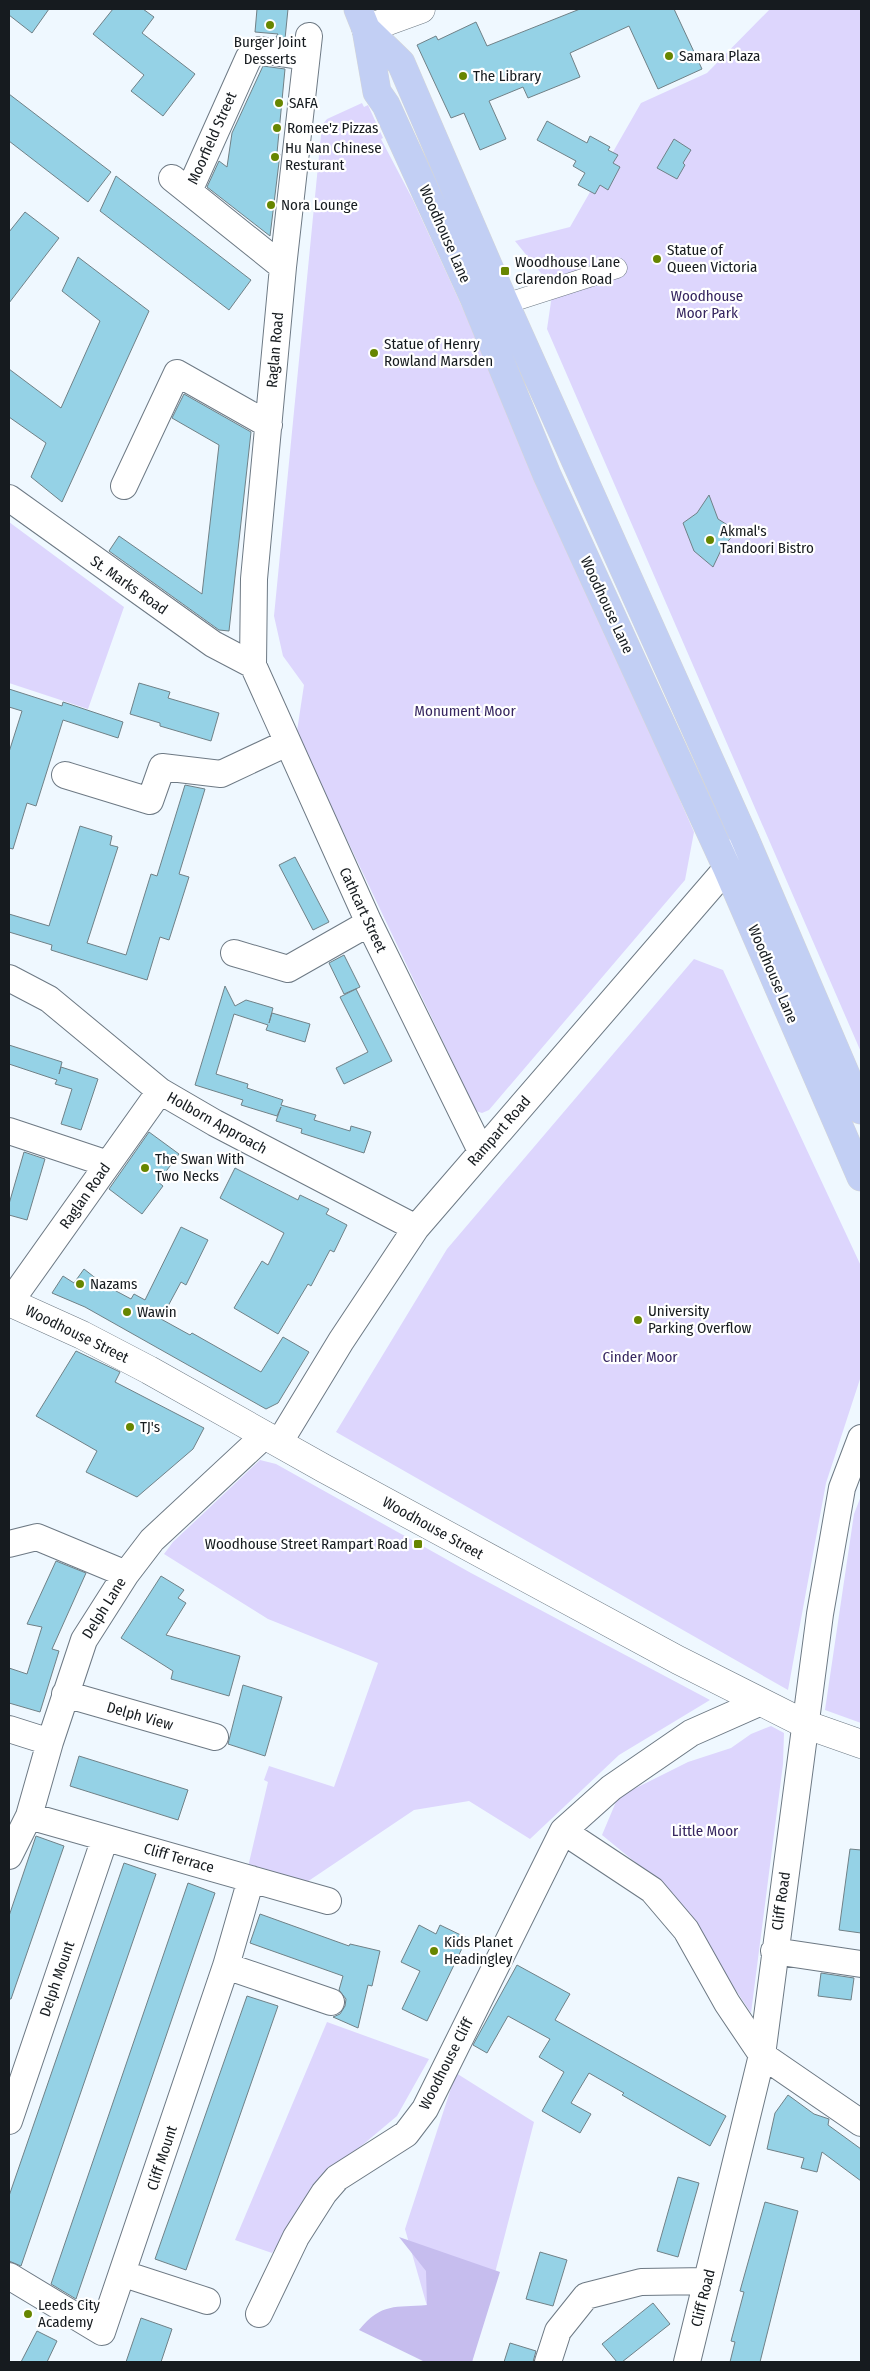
<svg xmlns="http://www.w3.org/2000/svg" width="870" height="2371" viewBox="0 0 870 2371" font-family="'Fira Sans Condensed',sans-serif">
  <rect width="100%" height="100%" fill="#eff8ff"/>
  <!-- green -->
  <path fill="#ddd6fd" d="M770,9H861V1052L547,329L553,288L515,241L570,227L641,103L707,73Z
    M362,103L364,107L368,105L383,138L381,139L413,200L505,400L694,832L685,880L489,1110L482,1113L476,1111L303,747L297,731L304,685L283,656L274,616L322,125L327,119Z
    M9,522L124,607L88,709L9,683Z
    M694,959L723,970L861,1266V1376L826,1483L788,1690L336,1432L447,1249Z
    M260,1460L276,1464L471,1573L710,1700L619,1755L530,1839L469,1801L414,1810L301,1886L248,1867L268,1782L264,1780L269,1766L334,1787L378,1663L268,1619L164,1554L173,1542Z
    M861,1496V1723L825,1710L854,1514Z
    M771,1726L784,1733L783,1764L751,2013L669,1890L602,1835L618,1797L688,1762L731,1748L751,1734Z
    M327,2022L429,2059L397,2116L328,2174L272,2253L235,2240Z
    M456,2073L534,2122L472,2362L427,2306L405,2229Z"/>
  <!-- forest -->
  <path fill="#c6bdee" d="M399,2237L500,2272L472,2362H425L359,2330C382,2302 395,2308 427,2305L426,2271Z"/>
  <!-- building -->
  <path fill="#95d2e6" stroke="#708187" d="M9,9H49L32,33L9,15Z
    M113,9H143L154,17L142,33L195,74L163,116L131,91L144,75L93,34Z
    M257,9H288L285,39L276,37L278,34L255,32Z
    M580,9H674L702,69L658,89L629,26L570,53L580,77L528,98L523,87L489,101L506,139L480,150L464,113L451,118L417,45L436,36L438,40L476,22L487,46Z
    M263,66L285,69L277,153L280,154L270,236L207,187L219,161L227,167L232,133Z
    M9,94L111,172L88,202L9,141Z
    M547,121L587,143L590,136L610,147L608,150L618,155L613,163L620,167L608,190L600,185L595,194L578,185L585,173L573,166L576,161L537,140Z
    M674,139L691,150L683,163L685,165L677,179L657,168Z
    M116,176L251,280L229,310L100,211Z
    M25,212L59,238L9,303V232Z
    M78,257L149,311L62,502L31,477L46,443L9,417V369L61,408L100,321L62,291Z
    M184,394L251,432L229,631L219,630L109,551L119,536L202,594L219,445L172,418Z
    M709,495L718,519L737,531L722,548L713,567L694,551L683,523L697,513Z
    M139,683L170,692L168,698L219,713L211,741L160,726V723L130,714Z
    M9,689L62,706L63,702L123,722L118,738L63,720L36,806L27,803L13,849L9,848V752L22,711L9,707Z
    M185,785L205,789L179,874L189,877L169,940L160,937L147,980L51,950L52,945L9,932V914L49,926L80,826L112,836L110,845L118,847L87,943L126,955L151,874L157,876Z
    M295,857L329,922L313,930L279,865Z
    M344,955L360,987L344,994L329,963Z
    M225,986L235,1006L246,1000L273,1008L269,1023L272,1013L310,1024L305,1042L266,1030L268,1025L234,1014L216,1074L248,1084L247,1088L283,1100L281,1105L316,1115L314,1120L350,1131L351,1126L371,1132L364,1153L301,1133L302,1129L276,1121L281,1107L277,1116L241,1105L243,1100L195,1085Z
    M356,989L392,1061L344,1084L336,1068L368,1052L340,997Z
    M9,1045L62,1062L59,1074L61,1067L98,1079L81,1130L61,1124L72,1089L55,1084L57,1080L9,1064Z
    M149,1132L179,1154L158,1182L163,1186L142,1214L109,1189Z
    M24,1152L45,1159L27,1220L9,1215V1204Z
    M235,1168L298,1200L300,1195L329,1209L326,1214L347,1225L334,1252L330,1250L311,1286L308,1284L278,1334L234,1308L262,1261L268,1265L284,1233L220,1198Z
    M181,1227L208,1240L186,1285L181,1282L161,1319L190,1335L192,1333L261,1372L283,1337L309,1352L278,1403L266,1409L85,1307L52,1293L63,1276L74,1283L84,1269L103,1284L131,1299L134,1294L145,1300Z
    M76,1351L120,1372L115,1382L204,1428L193,1449L137,1497L86,1472L97,1451L36,1416Z
    M56,1561L86,1573L52,1649L59,1651L40,1712L9,1703V1668L27,1674L42,1627L27,1624Z
    M161,1576L184,1590L178,1598L186,1603L166,1635L240,1656L229,1696L171,1679L173,1671L121,1638Z
    M243,1685L282,1697L265,1756L228,1744Z
    M79,1756L188,1790L178,1820L70,1786Z
    M36,1836L64,1846L11,1999H9V1916Z
    M850,1849L861,1850V1933L839,1930Z
    M124,1863L156,1874L21,2266L9,2261V2196Z
    M188,1883L215,1893L76,2299L51,2284Z
    M260,1914L349,1946L350,1944L380,1951L372,1986L368,1985L358,2028L333,2017L340,2014L345,2006L346,1999L339,1990L343,1976L250,1943Z
    M419,1925L436,1934L440,1925L467,1938L427,2021L402,2009L420,1971L401,1962Z
    M517,1965L570,1994L555,2020L726,2116L710,2146L622,2095L624,2093L589,2073L571,2103L591,2114L580,2133L542,2111L564,2072L539,2057L550,2039L508,2016L487,2053L473,2045Z
    M821,1973L854,1978L851,2000L818,1996Z
    M247,1996L278,2006L186,2270L155,2259Z
    M788,2095L814,2114L829,2119L828,2125L861,2149V2181L822,2152L817,2172L801,2168L804,2158L767,2149L775,2113Z
    M678,2177L699,2183L678,2257L657,2251Z
    M765,2202L798,2211L760,2362H730L735,2342L731,2341L744,2292L740,2291Z
    M540,2252L567,2260L553,2306L526,2299Z
    M653,2303L670,2324L622,2362H617L602,2344Z
    M141,2318L172,2329L161,2362H126Z
    M37,2331L57,2341L47,2362H21Z
    M510,2343L536,2351L533,2362H504Z"/>
  <g fill="none" stroke-linecap="round" stroke-linejoin="round">
    <defs>
      <path id="pedestrian" d="M505,304L617,268"/>
      <path id="minor" d="M309,36L283,267L254,579L253,665L369,923L481,1151
        M172,178L283,267
        M189,191L249,57L260,50L306,57
        M124,486L177,373L269,425
        M9,498L213,644L253,665
        M65,775L150,801L162,767L221,774L287,743
        M234,953L288,969L369,923
        M9,978L49,999L160,1091L215,1123L416,1228
        M9,1131L108,1164
        M10,1302L160,1091
        M279,1443L341,1341L416,1228L727,868L745,839
        M9,1544L37,1537L126,1574
        M65,1694L215,1737
        M9,1729L50,1742
        M29,1816L328,1901
        M563,1831L652,1890L686,1930L727,2003L762,2055L861,2123
        M9,1856L29,1816L50,1742L84,1640L126,1574L152,1540L265,1435
        M774,1951L861,1964
        M226,1966L331,2002
        M9,2121L105,1838
        M124,2274L207,2301
        M9,2276L102,2332L226,1966L251,1879
        M259,2314L296,2237L324,2193L337,2178L406,2134L425,2109L563,1831L611,1788L691,1733L761,1702
        M548,2362L558,2331L586,2296L641,2282L707,2281
        M687,2362L762,2055L820,1614L842,1488L861,1438"/>
      <path id="tertiary" d="M366,29L421,9
        M9,1302L82,1335L149,1370L325,1469L678,1660L807,1725L861,1744"/>
      <path id="trunk" d="M358,9L366,29L377,92L386,105L474,298L547,475L727,868L861,1177
        M366,29L401,63L494,279L745,839L861,1110"/>
    </defs>
    <!-- pedestrian casing -->
    <use href="#pedestrian" stroke="#6d7984" stroke-width="21"/>
    <!-- minor casing -->
    <use href="#minor" stroke="#6d7984" stroke-width="28"/>
    <!-- tertiary casing -->
    <use href="#tertiary" stroke="#6d7984" stroke-width="29"/>
    <!-- trunk casing -->
    <use href="#trunk" stroke="#d5d6d7" stroke-width="29"/>
    <!-- pedestrian -->
    <use href="#pedestrian" stroke="#fff" stroke-width="20"/>
    <!-- minor -->
    <use href="#minor" stroke="#fff" stroke-width="26"/>
    <!-- tertiary -->
    <use href="#tertiary" stroke="#fff" stroke-width="28"/>
    <!-- trunk -->
    <use href="#trunk" stroke="#c2cff4" stroke-width="28"/>
  </g>
  <!-- markers -->
  <g fill="#678600" stroke="#fff" stroke-width="2">
    <circle cx="270" cy="25" r="5"/>
    <circle cx="669" cy="56" r="5"/>
    <circle cx="463" cy="76" r="5"/>
    <circle cx="279" cy="103" r="5"/>
    <circle cx="277" cy="128" r="5"/>
    <circle cx="275" cy="157" r="5"/>
    <circle cx="271" cy="205" r="5"/>
    <circle cx="657" cy="259" r="5"/>
    <rect x="500" y="266" width="10" height="10" rx="2.5"/>
    <circle cx="374" cy="353" r="5"/>
    <circle cx="710" cy="540" r="5"/>
    <circle cx="145" cy="1168" r="5"/>
    <circle cx="80" cy="1284" r="5"/>
    <circle cx="127" cy="1312" r="5"/>
    <circle cx="638" cy="1320" r="5"/>
    <circle cx="130" cy="1427" r="5"/>
    <rect x="413" y="1539" width="10" height="10" rx="2.5"/>
    <circle cx="434" cy="1951" r="5"/>
    <circle cx="28" cy="2314" r="5"/>
  </g>
  <g text-anchor="middle" dominant-baseline="central" stroke-width="4.5" stroke-linejoin="round" paint-order="stroke">
    <!-- poi labels -->
    <g font-size="15" fill="#161b1f" stroke="#fff" text-anchor="start">
      <text x="270" y="42" text-anchor="middle">Burger Joint<tspan x="270" dy="17">Desserts</tspan></text>
      <text x="679" y="56">Samara Plaza</text>
      <text x="473" y="76">The Library</text>
      <text x="289" y="103">SAFA</text>
      <text x="287" y="128">Romee'z Pizzas</text>
      <text x="285" y="148">Hu Nan Chinese<tspan x="285" dy="17">Resturant</tspan></text>
      <text x="281" y="205">Nora Lounge</text>
      <text x="667" y="250">Statue of<tspan x="667" dy="17">Queen Victoria</tspan></text>
      <text x="515" y="262">Woodhouse Lane<tspan x="515" dy="17">Clarendon Road</tspan></text>
      <text x="384" y="344">Statue of Henry<tspan x="384" dy="17">Rowland Marsden</tspan></text>
      <text x="720" y="531">Akmal's<tspan x="720" dy="17">Tandoori Bistro</tspan></text>
      <text x="155" y="1159">The Swan With<tspan x="155" dy="17">Two Necks</tspan></text>
      <text x="90" y="1284">Nazams</text>
      <text x="648" y="1311">University<tspan x="648" dy="17">Parking Overflow</tspan></text>
      <text x="137" y="1312">Wawin</text>
      <text x="140" y="1427">TJ's</text>
      <text x="408" y="1544" text-anchor="end">Woodhouse Street Rampart Road</text>
      <text x="444" y="1942">Kids Planet<tspan x="444" dy="17">Headingley</tspan></text>
      <text x="38" y="2305">Leeds City<tspan x="38" dy="17">Academy</tspan></text>
    </g>
    <!-- street labels -->
    <g font-size="15" fill="#161b1f" stroke="#fff">
      <text transform="translate(212 138) rotate(-66)">Moorfield Street</text>
      <text transform="translate(445 234) rotate(66)">Woodhouse Lane</text>
      <text transform="translate(275 350) rotate(-85)">Raglan Road</text>
      <text transform="translate(129 585) rotate(35)">St. Marks Road</text>
      <text transform="translate(607 605) rotate(65)">Woodhouse Lane</text>
      <text transform="translate(363 910) rotate(65)">Cathcart Street</text>
      <text transform="translate(773 974) rotate(67)">Woodhouse Lane</text>
      <text transform="translate(217 1123) rotate(29)">Holborn Approach</text>
      <text transform="translate(499 1131) rotate(-49)">Rampart Road</text>
      <text transform="translate(85 1196) rotate(-55)">Raglan Road</text>
      <text transform="translate(77 1334) rotate(26)">Woodhouse Street</text>
      <text transform="translate(433 1528) rotate(29)">Woodhouse Street</text>
      <text transform="translate(104 1608) rotate(-58)">Delph Lane</text>
      <text transform="translate(140 1716) rotate(16)">Delph View</text>
      <text transform="translate(179 1858) rotate(16)">Cliff Terrace</text>
      <text transform="translate(781 1901) rotate(-82)">Cliff Road</text>
      <text transform="translate(57 1979) rotate(-71)">Delph Mount</text>
      <text transform="translate(446 2064) rotate(-63)">Woodhouse Cliff</text>
      <text transform="translate(162 2158) rotate(-72)">Cliff Mount</text>
      <text transform="translate(703 2298) rotate(-76)">Cliff Road</text>
    </g>
    <!-- park labels -->
    <g font-size="15" fill="#362660" stroke="#fff">
      <text x="707" y="296">Woodhouse<tspan x="707" dy="17">Moor Park</tspan></text>
      <text x="465" y="711">Monument Moor</text>
      <text x="640" y="1357">Cinder Moor</text>
      <text x="705" y="1831">Little Moor</text>
    </g>
  </g>
  <!-- border -->
  <rect width="870" height="2371" fill="none" stroke="#161b1f" stroke-width="20"/>
</svg>
